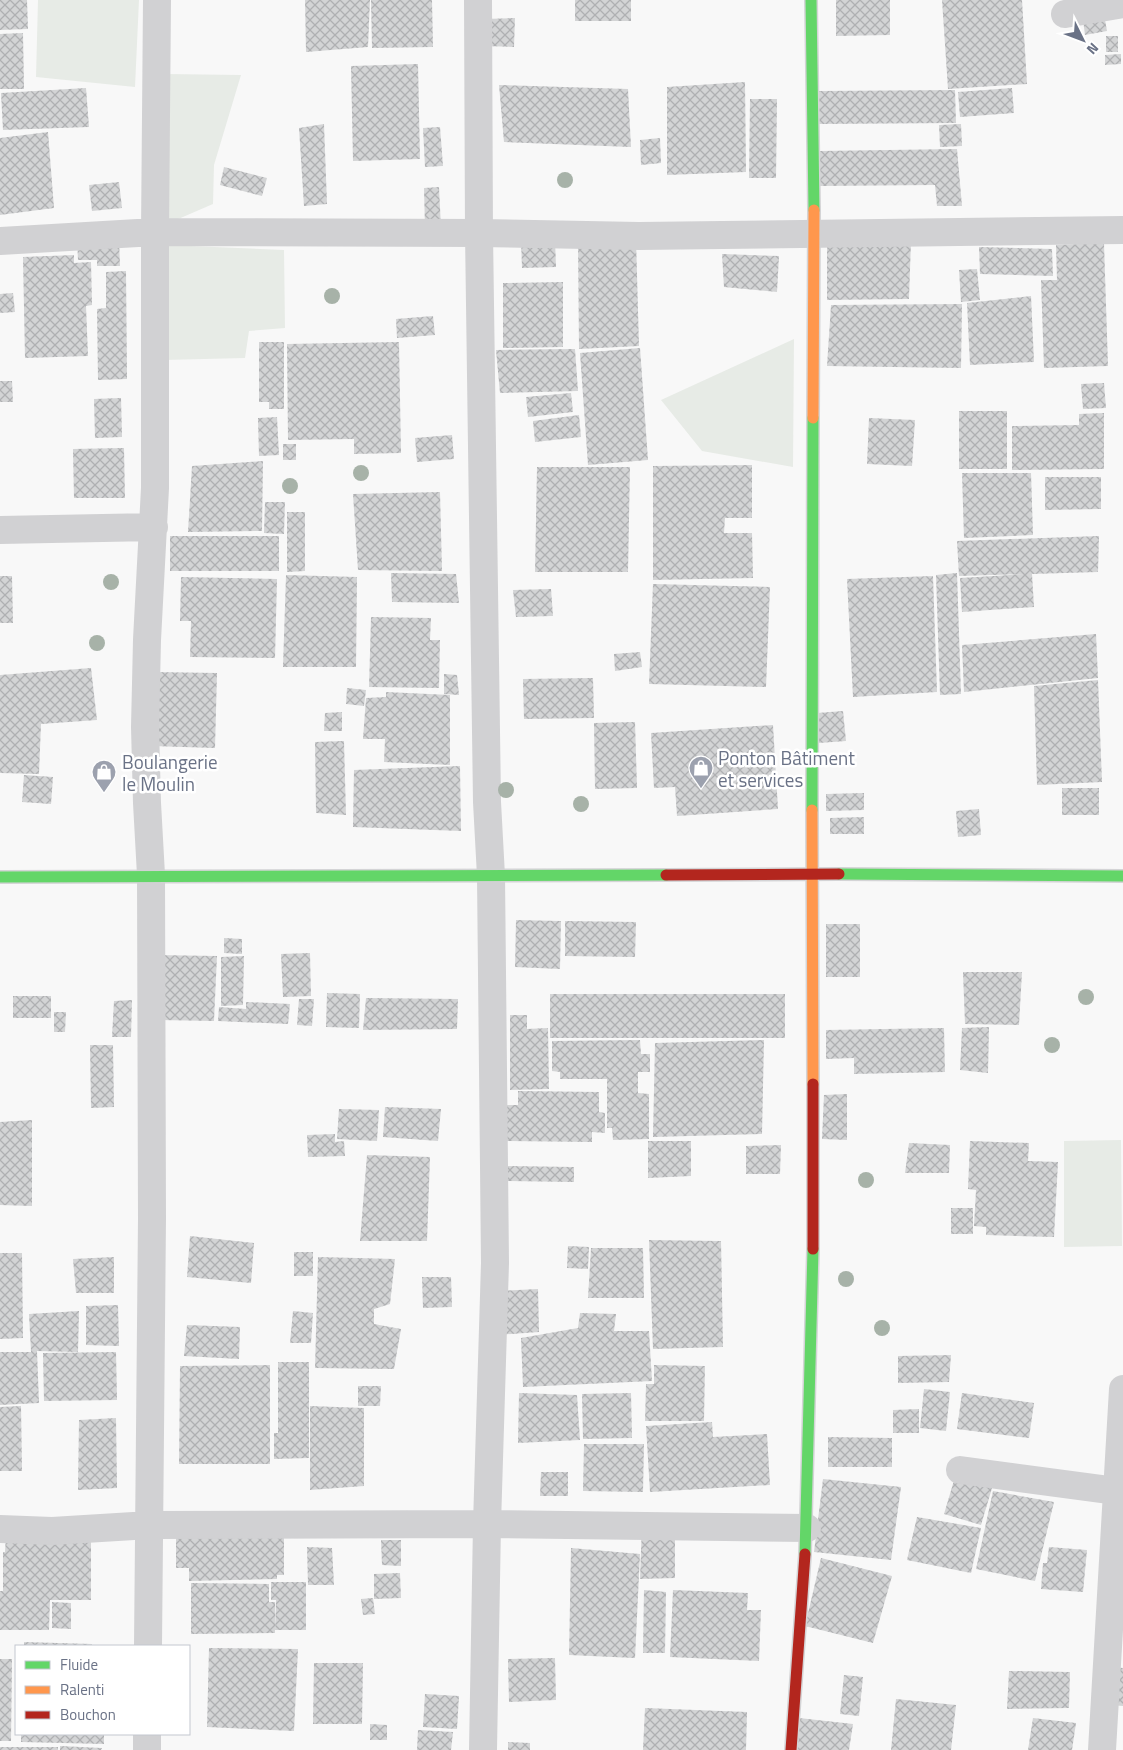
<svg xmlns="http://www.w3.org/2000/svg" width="1123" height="1750" viewBox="0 0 1123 1750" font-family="'Titillium Web',sans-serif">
  <defs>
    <pattern id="building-cross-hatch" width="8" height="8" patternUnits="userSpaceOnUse" patternTransform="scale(1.25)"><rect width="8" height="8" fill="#d3d4d5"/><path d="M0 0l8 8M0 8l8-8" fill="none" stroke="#afb0b2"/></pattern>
  </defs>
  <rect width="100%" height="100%" fill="#f8f8f8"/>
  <!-- green -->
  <path fill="#e7ebe6" d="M38,0H139L135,87L36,77Z
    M166,74L241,75L214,165L213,204L169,223Z
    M167,245L284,250L285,328L249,331L245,358L164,360Z
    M794,339L793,467L702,451L661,400Z
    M1121,1140L1122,1246L1064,1247V1141Z"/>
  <!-- building -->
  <path fill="url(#building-cross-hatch)" d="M0,0H27L28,29L0,30Z
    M305,0H370L368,47L306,52Z
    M371,0H432L433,47L372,48Z
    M575,0H631V21H575Z
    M836,0H890V35L836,36Z
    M942,0H1022L1027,84L948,89Z
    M1103,9L1107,31L1085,35L1082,12Z
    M515,18L514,47L484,46V19Z
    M23,33L24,89H0V34Z
    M1106,36H1118V52H1106Z
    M1121,54V64L1105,65V55Z
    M418,64L420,159L353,161L351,66Z
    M745,82L746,172L667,175V87Z
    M499,85L628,89L631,147L504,142Z
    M86,88L89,127L3,130L1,93Z
    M1012,88L1014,113L960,117L958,92Z
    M955,90L956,123L819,124L817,91Z
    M750,99H777L776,178H749Z
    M324,124L327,204L304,206L299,128Z
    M961,124L962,146L940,147L939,125Z
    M440,127L443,166L425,167L423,128Z
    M48,132L54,208L0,215V138Z
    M660,138L661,163L641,165L640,140Z
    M957,149L962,206H937L935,185L820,186L819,151Z
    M224,167L267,178L262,196L220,185Z
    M119,182L122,208L92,211L89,185Z
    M439,187L441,228H425L424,188Z
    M578,237L636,239L639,346L579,349Z
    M119,238L120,266H97V260H78L77,239Z
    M555,239L556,267L522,268L521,240Z
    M827,239L911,241L909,299L827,300Z
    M1104,243L1108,366L1044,368L1041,280H1057L1056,245Z
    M979,247L1052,249L1053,276L980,274Z
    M722,254L779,256L777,292L724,287Z
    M74,255V263L91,262L92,305L86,306L88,356L25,358L23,257Z
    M977,269L980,300L961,302L959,270Z
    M126,271L127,379L98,380L97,309L106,308V272Z
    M563,282V347L503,348V283Z
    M13,293L15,312L0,313V294Z
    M1031,296L1034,362L970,365L967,303Z
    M962,304L961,368L827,366L831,305Z
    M433,316L435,335L397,338L396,319Z
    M259,342H284V409H269V402H259Z
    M399,342L401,453L354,454V439L288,440L287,344Z
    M640,348L648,460L588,465L580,353Z
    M575,349L578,391L500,393L496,350Z
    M0,381H12L13,402H0Z
    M1104,383L1106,408L1083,409L1081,384Z
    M571,393L573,412L528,417L526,397Z
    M121,398L122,437L95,438L94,399Z
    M959,411H1007V469H959Z
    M1104,413V469L1012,470V426L1079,425V414Z
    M579,415L581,437L535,442L533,421Z
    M277,417L279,455L259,456L258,418Z
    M869,418L915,420L912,466L867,464Z
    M452,435L454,459L417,462L415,438Z
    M283,444H296V460H283Z
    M124,448L125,498H74L73,449Z
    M263,461L262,531L188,532L192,466Z
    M752,465V518H725L724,533H752L753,578L653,580V466Z
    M537,467H630L628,572H535Z
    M962,473H1031L1033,535L964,538Z
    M1045,477H1101V509L1045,510Z
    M440,492L442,571L358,570L353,494Z
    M265,502H285L284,534L264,533Z
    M287,512H305V571L287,572Z
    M170,536H279V571H170Z
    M1099,536L1098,572L1032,574L1034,607L962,612L960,578L1024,574L959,576L957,541Z
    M391,573L456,574L459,603L392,602Z
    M957,573L961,694L940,695L936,575Z
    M286,575L357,577L356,667H283Z
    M0,576H12L13,623H0Z
    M933,576L937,692L853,697L847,579Z
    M181,577L277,579L275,658L190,657L191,621H180Z
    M653,584L770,587L766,687L649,684Z
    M551,589L553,616L516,617L513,590Z
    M371,617L431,618L430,640H440L439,688L369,687Z
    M1096,634L1098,678L964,692L962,645Z
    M640,652L642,667L615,671L614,654Z
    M91,668L97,720L41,724L39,774L0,773V675Z
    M154,672L217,673L215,748L152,746Z
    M444,674L457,675L459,695L444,694Z
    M593,678L594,718L524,719L523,679Z
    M1098,680L1102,782L1037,785L1034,686Z
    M347,688L366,690L364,706L346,704Z
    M386,692L450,695V765L384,762L385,739H363L366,698L386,697Z
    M843,711L846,741L819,743L817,713Z
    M342,712V731H324L325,713Z
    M635,722L637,788L595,789L594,723Z
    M773,725L778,809L677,816L675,787L654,788L651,733Z
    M344,741L346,815L316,813L315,742Z
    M460,766L461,831L353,827L354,770Z
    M24,775L53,777L51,804L22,802Z
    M1062,788H1099V815H1062Z
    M864,793V810L826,811V794Z
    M979,809L981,835L958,837L956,811Z
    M864,817V834H830V818Z
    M516,920L561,921L560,969L515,967Z
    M565,921L636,922L635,957L565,956Z
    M826,924H860V977H826Z
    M224,938L242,939V954L224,953Z
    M310,953L311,996L283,997L281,954Z
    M158,955L217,956L214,1021L159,1020Z
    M244,956L243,1005L221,1006V957Z
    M963,972H1022L1019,1025L965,1024Z
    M327,993L360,994L359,1028L326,1027Z
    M550,994H785V1038H550Z
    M13,996H51V1018H13Z
    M366,998L458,999L457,1029L363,1030Z
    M299,999H314L312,1026L297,1025Z
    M132,1000L131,1037H112L114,1001Z
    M246,1002L290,1004L288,1024L218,1021L219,1007L246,1009Z
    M54,1012H66L65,1032H54Z
    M510,1015H527V1029L548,1028L549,1089L510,1090Z
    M989,1027L988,1073L960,1070L962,1028Z
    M944,1028L945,1072L854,1074V1058L826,1059V1030Z
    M640,1040L641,1054H650V1072H638V1093L649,1094V1139L613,1140L612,1128H607V1079H560V1072L552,1071V1041Z
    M764,1040L762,1134L653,1137L655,1043Z
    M90,1045H113L114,1107L91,1108Z
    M518,1091L599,1092V1112L605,1113V1133L592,1132V1142L506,1141L507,1105H518Z
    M847,1094V1140L822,1139L824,1095Z
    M385,1107L441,1109L438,1141L383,1137Z
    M339,1109L379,1110L377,1141L337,1139Z
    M32,1120V1206L0,1205V1122Z
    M335,1134V1142L344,1141L345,1156L308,1157L307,1135Z
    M648,1141H691V1176L648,1178Z
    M970,1141L1029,1143L1028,1161L1058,1162L1054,1237L986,1235V1227L974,1226L976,1190L968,1189Z
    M909,1143L950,1145L949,1173H905Z
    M781,1145L780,1174H746V1146Z
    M367,1155L430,1157L427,1241H360Z
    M508,1166L574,1167V1182L508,1181Z
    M951,1208H973V1234H951Z
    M190,1236L254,1243L251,1283L187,1277Z
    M649,1240L721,1241L723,1347L653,1349Z
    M568,1246L589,1247L588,1269L567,1268Z
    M591,1248H643L644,1298H588Z
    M294,1252H313V1276H294Z
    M0,1253H22L23,1338L0,1339Z
    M114,1257V1293H76L73,1259Z
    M318,1257L395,1259L390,1304L374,1309V1324L401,1329L394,1369L315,1368Z
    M422,1277H451L452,1307L423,1308Z
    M538,1289L539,1332L497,1335V1291Z
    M118,1305L119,1346L86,1345V1306Z
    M79,1311L78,1352L37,1351L39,1403L0,1405V1352H31L29,1314Z
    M293,1311L313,1313L311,1343H290Z
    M580,1313L616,1314L614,1331H649L652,1381L523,1387L521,1338L578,1328Z
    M187,1325L240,1327L239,1359L184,1356Z
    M116,1352L117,1400L44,1401L43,1353Z
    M951,1355L949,1382L898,1383V1356Z
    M278,1362H309V1458L274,1459V1433H278Z
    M270,1365V1464H179L180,1366Z
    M654,1365L705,1366L704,1421H645L646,1384H654Z
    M358,1386H381L380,1406H358Z
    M924,1389L950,1392L946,1431L920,1428Z
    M519,1393L577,1395L580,1440L518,1443Z
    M631,1393L632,1438L583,1439L582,1394Z
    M962,1393L1034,1403L1029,1438L957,1429Z
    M21,1406L22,1471H0V1407Z
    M310,1406L364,1408V1486L310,1490Z
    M919,1409V1433H893V1410Z
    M116,1418L117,1488L78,1490L79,1420Z
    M712,1422L713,1437L767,1434L770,1485L650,1492L646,1426Z
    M828,1437L892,1438V1467H828Z
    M584,1444H644L643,1492L583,1491Z
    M958,1467L995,1478L981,1525L944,1514Z
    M541,1472H568V1496H540Z
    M823,1479L901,1487L891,1560L814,1552Z
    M993,1491L1054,1502L1035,1581L976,1569Z
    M917,1517L981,1528L971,1573L907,1560Z
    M675,1521V1578L640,1579L642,1523Z
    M91,1522V1600H50L49,1630H0V1591H3V1552H5L6,1534Z
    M284,1535V1575H277V1579L189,1581V1568H176V1537Z
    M381,1540H401V1566L382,1565Z
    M307,1547L332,1548L334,1585H308Z
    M1049,1547L1087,1550L1083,1592L1041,1589L1043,1563H1047Z
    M571,1548L640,1554L635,1658L569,1655Z
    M821,1558L892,1576L873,1643L805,1626Z
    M400,1573L401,1598L374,1599V1574Z
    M271,1582H306V1630H275L276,1600H271Z
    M191,1583L269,1584V1602H275V1633L191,1634Z
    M644,1590L666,1592L665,1653H643Z
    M673,1590L748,1593L747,1610H761L759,1661L670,1657Z
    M373,1598L375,1614L363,1615L361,1599Z
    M52,1602L71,1603V1629L52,1628Z
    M24,1642L92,1644V1646H24Z
    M209,1648L298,1649L294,1731L207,1727Z
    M555,1658L556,1700L509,1702L508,1659Z
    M0,1659H12L11,1741H0Z
    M314,1663H363L362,1724H313Z
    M1113,1667L1123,1668V1706L1110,1705Z
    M1009,1671L1070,1672L1069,1708L1007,1709Z
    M844,1675L863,1677L859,1716L840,1714Z
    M425,1694L459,1696L457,1729L423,1727Z
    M896,1699L956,1705L951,1750H891Z
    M645,1708L747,1712L746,1750H643Z
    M799,1718L853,1724L849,1750H794Z
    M1033,1718L1076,1723L1072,1750H1028Z
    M370,1724L387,1725V1740H370Z
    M418,1730L453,1732L451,1750H417Z
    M21,1734H104V1744L21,1742Z
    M508,1742L530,1743V1750H508Z
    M60,1746L102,1748L101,1750H60Z
    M0,1747H58V1750H0Z"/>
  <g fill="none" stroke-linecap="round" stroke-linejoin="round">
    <defs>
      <path id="fast" d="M811,0L814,210
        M812,810L813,418
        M839,874L1123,876
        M0,877L666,875
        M805,1554L813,1249"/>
      <path id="slow" d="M813,418L814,210
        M812,810L813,1084"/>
      <path id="jam" d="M666,875L839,874
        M813,1084V1249
        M791,1750L805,1554"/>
    </defs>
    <!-- fast casing -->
    <use href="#fast" stroke="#d4d4d6" stroke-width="14"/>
    <!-- slow casing -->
    <use href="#slow" stroke="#d4d4d6" stroke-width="14"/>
    <!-- jam casing -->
    <use href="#jam" stroke="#d4d4d6" stroke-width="14"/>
    <!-- street -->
    <path stroke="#d1d1d3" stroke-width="28" d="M478,0L479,233L487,802L491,876L495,1263L487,1524L483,1750
      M1065,14L1123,4
      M0,241L155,232L479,233L639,236L1123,230
      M0,530L154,527
      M960,1470L1123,1492
      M0,1529L52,1531L150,1525L487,1524L807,1528
      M148,1646L152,1218L151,875L147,803L145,727L147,640L155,488V232L157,0
      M147,1750V1734
      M1102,1750L1123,1389"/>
    <!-- fast -->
    <use href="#fast" stroke="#63d668" stroke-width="11"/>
    <!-- slow -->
    <use href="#slow" stroke="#ff974d" stroke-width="11"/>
    <!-- jam -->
    <use href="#jam" stroke="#b3261e" stroke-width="11"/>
  </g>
  <!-- trees -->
  <g fill="#a7b2a8">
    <circle cx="565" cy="180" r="8"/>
    <circle cx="332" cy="296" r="8"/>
    <circle cx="361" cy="473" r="8"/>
    <circle cx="290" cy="486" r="8"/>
    <circle cx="111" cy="582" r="8"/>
    <circle cx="97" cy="643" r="8"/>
    <circle cx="506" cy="790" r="8"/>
    <circle cx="581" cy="804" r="8"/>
    <circle cx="1086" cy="997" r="8"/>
    <circle cx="1052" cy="1045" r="8"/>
    <circle cx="866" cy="1180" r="8"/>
    <circle cx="846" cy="1279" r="8"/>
    <circle cx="882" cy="1328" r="8"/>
  </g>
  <!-- icons -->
  <defs>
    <symbol id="shop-pin" viewBox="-11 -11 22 30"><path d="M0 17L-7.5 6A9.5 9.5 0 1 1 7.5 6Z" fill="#9ca1ae" stroke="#fff"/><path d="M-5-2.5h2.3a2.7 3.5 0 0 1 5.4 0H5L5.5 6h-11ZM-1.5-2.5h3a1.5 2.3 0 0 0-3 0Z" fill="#fff"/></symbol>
  </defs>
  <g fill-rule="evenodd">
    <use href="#shop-pin" x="687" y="754" width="28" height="38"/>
    <use href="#shop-pin" x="90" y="758" width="28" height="38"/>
  </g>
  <g text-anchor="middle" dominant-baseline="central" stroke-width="5" stroke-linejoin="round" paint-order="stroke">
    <!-- poi labels -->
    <g font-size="19" fill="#6a7286" stroke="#fff" text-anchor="start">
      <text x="718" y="757">Ponton Bâtiment<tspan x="718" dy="22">et services</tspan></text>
      <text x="122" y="761">Boulangerie<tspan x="122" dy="22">le Moulin</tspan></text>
    </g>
  </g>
  <!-- legend -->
  <rect x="15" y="1645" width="175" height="90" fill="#ffffff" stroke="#c3c7cf"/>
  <rect x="25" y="1661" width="25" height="8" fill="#63d668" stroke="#c3c7cf"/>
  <text x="60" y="1670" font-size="15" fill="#6a7286">Fluide</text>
  <rect x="25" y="1686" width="25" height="8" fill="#ff974d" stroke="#c3c7cf"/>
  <text x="60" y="1695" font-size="15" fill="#6a7286">Ralenti</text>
  <rect x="25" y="1711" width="25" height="8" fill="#b3261e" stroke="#c3c7cf"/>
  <text x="60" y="1720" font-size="15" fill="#6a7286">Bouchon</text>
  <!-- north arrow -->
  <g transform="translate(1083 40) rotate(132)" stroke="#ffffff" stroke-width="4" paint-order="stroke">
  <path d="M0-4L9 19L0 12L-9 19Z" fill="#6a7286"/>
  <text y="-8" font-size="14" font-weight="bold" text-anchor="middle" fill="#6a7286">N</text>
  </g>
</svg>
